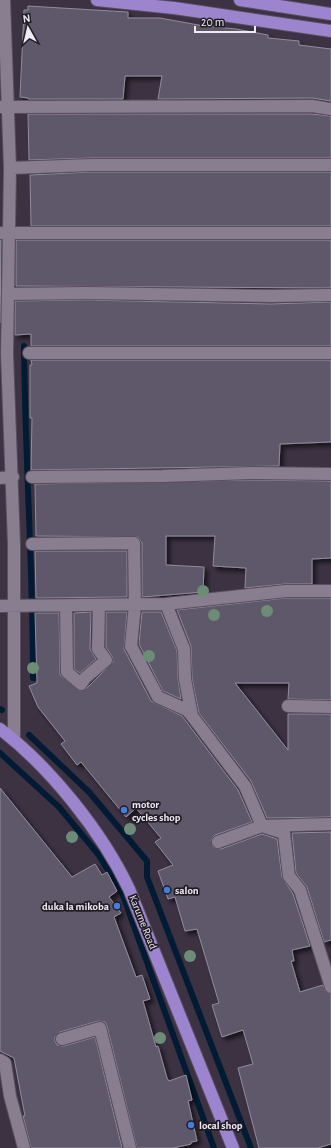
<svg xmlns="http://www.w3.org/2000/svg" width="331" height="1148" viewBox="0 0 331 1148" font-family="'Alegreya Sans',sans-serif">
  <defs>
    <filter id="shadow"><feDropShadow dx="3.5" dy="3.5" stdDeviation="2" flood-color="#0009"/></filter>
  </defs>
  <rect width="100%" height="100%" fill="#3c3242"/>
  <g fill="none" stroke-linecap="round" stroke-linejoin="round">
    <!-- stream -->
    <path stroke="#001c34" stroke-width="6" d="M24,346C25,457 33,567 33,678L44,677
      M0,709L2,710
      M29,735L89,792L147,861V877L251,1148
      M0,753L59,807L98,854L122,893L214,1148"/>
  </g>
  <!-- building -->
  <path fill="#5e586b" stroke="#928b9f" filter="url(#shadow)" d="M28,6L128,12V18H160L204,26L236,29L268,35V38L299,41V45L331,49V101L312,98L158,99L162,76H125L123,99H28V98L20,97L24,10H28Z
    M28,114H311L331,116V158H91L29,160Z
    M91,172H331V226H31L30,175Z
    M0,240H1L0,323Z
    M16,240H331V288L16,286Z
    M87,300L271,304L331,302V346H31V334L15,335V301Z
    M31,360H331V442L280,444L279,466L31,470L32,418H30V365H32Z
    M251,480L331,481V558L312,559V584H285L245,588L246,568L213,566L215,536H166V565L204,567L203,592L142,597V543L138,537L36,536L35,484Z
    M35,551H127V597L36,598Z
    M286,598H331V700L288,699L289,683H235L288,750V714H331V817L267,818L251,781L199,713L192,678L191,646L177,610Z
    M91,612L90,649L96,659L80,673L74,669V613Z
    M106,612H127L124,649L151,701L182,716L238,790L252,822L215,835L211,840L213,847L221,849L262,834L277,839L282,877L293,894L310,946L292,950L294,961H291L300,992L323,985L326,992L331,994V1144L318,1148H259L238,1068L253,1064L243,1030L222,1037L212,1005L219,1003L197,929L185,931L175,897L168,899L158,871L173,865L155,842L161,838L136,808L126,817L81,762L77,765L61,744L65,741L38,707L29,686L37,683L35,613H59L60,675L80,691L87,688L113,662L112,656L106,647Z
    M142,612H161L177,651L178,679L181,699L163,691L139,644Z
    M0,788L72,877L95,864L102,875L107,872L117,891L109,897L121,913L114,917L136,977L142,975L150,999L143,1001L156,1047L158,1046L167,1078L169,1081L186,1075L192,1100L188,1101L197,1141L191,1142V1144L173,1148H137L107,1026L105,1022L98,1021L60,1032L55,1037V1041L57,1045L64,1046L95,1037L122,1148H31L23,1116H25L14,1058L0,1051Z
    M331,832V940L324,942L307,887L296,873L292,833Z"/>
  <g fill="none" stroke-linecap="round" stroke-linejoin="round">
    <defs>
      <path id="minor" d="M4,0L10,168L7,354L14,544V740
        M0,107L312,106L331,109
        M10,168L91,165H331
        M0,233H331
        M9,294L87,293L271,296L331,295
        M29,353H331
        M32,477L163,476L251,473L331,474
        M0,478L13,477
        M32,544L134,543L135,605L131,646L158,697L187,710L192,716
        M166,604L184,649L185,679L192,716L245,786L262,826L284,833L289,876L300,890L331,987
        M0,606L166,604L286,591H331
        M66,606L67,672L81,684L85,678L106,660L98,649L99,605
        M288,706L331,707
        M218,842L262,826L331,824
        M62,1039L100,1028L130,1148
        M0,1060L5,1063L10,1096L24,1148"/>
      <path id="major" d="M97,0L174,8L331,31
        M240,0L331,14
        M0,729C50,767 102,832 129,889L233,1148"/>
    </defs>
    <!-- minor casing -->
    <use href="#minor" stroke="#594f5d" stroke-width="14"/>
    <!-- major casing -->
    <use href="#major" stroke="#594f5d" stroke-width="14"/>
    <!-- minor -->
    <use href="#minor" stroke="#897e90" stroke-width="12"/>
    <!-- major -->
    <use href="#major" stroke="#9c85ce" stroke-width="12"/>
  </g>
  <!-- trees -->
  <g fill="#6b8d76">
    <circle cx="203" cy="591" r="6"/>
    <circle cx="267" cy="611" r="6"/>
    <circle cx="214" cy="615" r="6"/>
    <circle cx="149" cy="656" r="6"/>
    <circle cx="33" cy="668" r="6"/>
    <circle cx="130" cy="829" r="6"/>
    <circle cx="72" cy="837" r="6"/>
    <circle cx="190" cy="956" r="6"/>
    <circle cx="160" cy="1038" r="6"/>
  </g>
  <!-- markers -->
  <g fill="#3f7fe0" stroke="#201c23" stroke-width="1.5">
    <circle cx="124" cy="810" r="4"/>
    <circle cx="167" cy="890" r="4"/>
    <circle cx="117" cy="906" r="4"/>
    <circle cx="191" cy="1125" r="4"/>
  </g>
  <g text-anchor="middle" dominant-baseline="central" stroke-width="3.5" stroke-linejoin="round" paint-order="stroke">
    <!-- poi labels -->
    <g font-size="11" font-weight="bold" fill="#f1eaf5" stroke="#201c23" text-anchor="start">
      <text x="132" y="804">motor<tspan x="132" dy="13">cycles shop</tspan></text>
      <text x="175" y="890">salon</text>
      <text x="109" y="906" text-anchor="end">duka la mikoba</text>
      <text x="199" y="1125">local shop</text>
    </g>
    <!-- street labels -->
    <g font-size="11" fill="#f1eaf5" stroke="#201c23">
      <text transform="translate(143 922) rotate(68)">Karume Road</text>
    </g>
  </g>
  <!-- north arrow -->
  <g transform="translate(28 28) rotate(352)" stroke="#201c23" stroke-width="3" paint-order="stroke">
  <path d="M0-3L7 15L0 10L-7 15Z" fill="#f1eaf5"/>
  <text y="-6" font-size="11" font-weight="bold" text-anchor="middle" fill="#f1eaf5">N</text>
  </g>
  <!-- scale -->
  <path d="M195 26v6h60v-6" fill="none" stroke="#f1eaf5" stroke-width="2"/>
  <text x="201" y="26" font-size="12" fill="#f1eaf5" stroke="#201c23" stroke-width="3" paint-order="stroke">20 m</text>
</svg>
